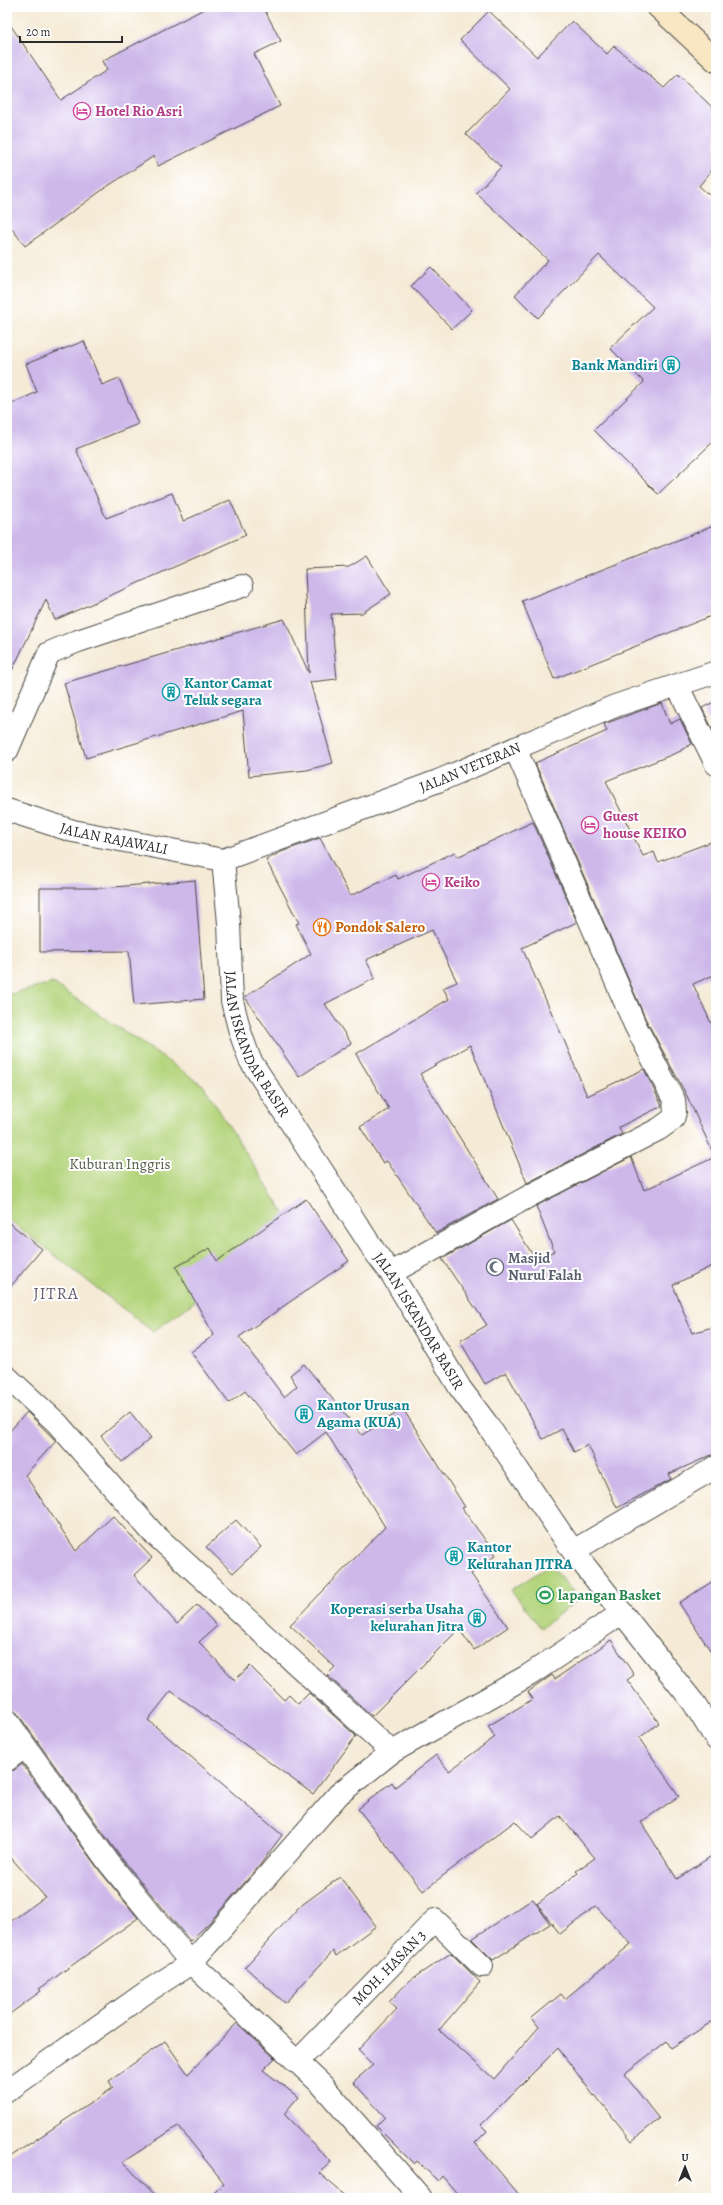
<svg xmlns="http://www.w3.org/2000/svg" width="723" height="2205" viewBox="0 0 723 2205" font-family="Alegreya,serif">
  <rect width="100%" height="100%" fill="#fff"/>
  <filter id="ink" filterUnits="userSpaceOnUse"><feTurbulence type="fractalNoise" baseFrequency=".025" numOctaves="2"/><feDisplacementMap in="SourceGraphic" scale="8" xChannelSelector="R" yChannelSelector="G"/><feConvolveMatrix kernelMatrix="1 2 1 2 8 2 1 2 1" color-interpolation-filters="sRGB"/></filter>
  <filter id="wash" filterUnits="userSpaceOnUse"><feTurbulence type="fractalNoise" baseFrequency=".012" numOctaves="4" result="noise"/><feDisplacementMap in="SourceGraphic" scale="16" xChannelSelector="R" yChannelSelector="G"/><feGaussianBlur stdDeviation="0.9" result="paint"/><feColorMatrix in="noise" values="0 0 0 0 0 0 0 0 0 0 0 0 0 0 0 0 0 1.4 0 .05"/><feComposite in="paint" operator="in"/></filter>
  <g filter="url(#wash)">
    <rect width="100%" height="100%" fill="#f5ead5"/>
    <!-- green -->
    <path fill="#b4d47b" stroke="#708053" d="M53,983L203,1085L294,1229L153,1332L7,1218V995Z
      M550,1565L579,1599L541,1628L511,1590Z"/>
    <g id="blocks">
      <!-- building -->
      <path fill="#ceb8ea" d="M208,7H263L281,41L254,54L280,106L158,166L154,156L105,188L25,246L7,222V20L61,100L107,70L102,61Z
        M489,11L537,57L572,21L607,54L614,46L664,88L678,74L716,111V165L699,186L716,201V439L658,494L594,430L644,382L610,348L653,307L599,255L538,318L515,295L548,260L476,193L501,167L466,134L510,89L460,40Z
        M431,267L472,310L452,329L411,286Z
        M84,341L102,385L119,378L138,424L76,449L106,518L172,493L183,521L230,500L246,535L55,620L46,600L7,681V406L37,392L26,364Z
        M716,525V614L554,679L522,601Z
        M367,556L391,594L362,613L331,614L337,679L310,682L333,763L307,770L249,776L243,711L86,758L64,683L284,619L309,673L305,569L349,567Z
        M716,701V732H714L702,708Z
        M662,703L670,724L680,719L692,744L681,750V751L606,781L643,856L654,852L658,862L716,840V974L693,984L716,1034V1264L673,1285L692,1333L716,1326V1453L669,1474L671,1479L617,1508L588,1445L574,1452L562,1429L543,1439L506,1372L485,1384L460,1341L487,1325L442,1259L511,1220L536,1260L554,1251L536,1206L631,1157L644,1190L715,1157L686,1094L646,1020L535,763L607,731L604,724Z
        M533,822L577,922L522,948L564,1040L587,1096L644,1069L662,1106L619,1127L622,1134L527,1183L470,1045L420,1074L498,1199L436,1233L387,1161L383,1163L360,1127L389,1109L356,1054L449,999L443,988L457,982L432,930L366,960L375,978L325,1004L351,1043L299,1077L245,997L311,954L296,924L299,923L266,860L281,852L320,838L350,896L396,875L398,879L455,852L457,857Z
        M195,880L204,999L134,1005L129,951L40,952V888H103Z
        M306,1199L349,1261L239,1337L284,1397L297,1386L290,1375L304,1364L362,1435L403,1409L465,1507L462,1508L496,1555L471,1574L508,1627L474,1650L459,1629L372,1716L327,1675L335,1667L290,1625L385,1527L326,1432L296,1455L245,1391L229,1403L191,1352L214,1335L176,1267L210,1248L217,1261Z
        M7,1221L42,1249L7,1291Z
        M27,1412L56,1441L25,1475L76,1551L113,1516L152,1558L134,1575L177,1624L197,1605L217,1626L199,1642L235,1680L250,1666L284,1700L289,1695L298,1704L309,1693L356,1736L313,1794L171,1691L148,1720L282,1835L260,1865L209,1923L190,1941L119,1855L17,1713L7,1708V1434Z
        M130,1412L151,1438L122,1462L101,1436Z
        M236,1520L261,1547L233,1573L206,1547Z
        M716,1579V1659L679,1603Z
        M611,1640L634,1675L627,1680L659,1723L639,1738L679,1796L641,1822L677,1879L716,1853V2019L671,2048L667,2041L624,2074L659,2119L632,2141L595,2095L594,2096L558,2048L481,2125L487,2131L475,2143L522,2198H461L442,2176L438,2181L417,2161L414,2164L376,2126L385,2117L353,2082L373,2065L358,2050L397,2009L389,2002L409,1981L451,1953L480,1982L439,2030L494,2079L539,2027L532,2018L561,1994L565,1999L631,1944L596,1906L560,1934L537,1904L578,1873L576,1871L595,1858L560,1816L532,1839L515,1821L423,1891L358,1809L392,1782L395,1787L436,1755L449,1771L495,1737L488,1726L533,1699L528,1692L552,1675L555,1679Z
        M22,1764L99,1870L138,1918L39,1989L41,1991L7,2016V1924L45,1897L7,1853V1772L14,1770Z
        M340,1877L376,1926L336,1956L333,1951L285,2003L245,1967L299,1907Z
        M533,1899L550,1924L493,1960L472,1939Z
        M237,2023L275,2058L263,2070L298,2097L284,2114L331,2162L319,2173L348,2198H209L224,2183L178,2126L123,2162L158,2198H7V2159L113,2088L109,2081L165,2041L188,2074Z"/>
    </g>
  </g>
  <g filter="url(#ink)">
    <use href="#blocks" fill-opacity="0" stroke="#494844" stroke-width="1"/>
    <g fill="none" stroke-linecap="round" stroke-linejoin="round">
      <defs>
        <g id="minor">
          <path d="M678,687L716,764"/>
          <path d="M7,751L49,653L78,641L242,586"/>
          <path id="s1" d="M223,860L229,923L232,1001L240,1032L250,1060L375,1252L391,1273L460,1388L487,1424L573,1551L693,1702L716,1739"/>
          <path d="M391,1273L533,1194L659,1129L673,1119L675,1112L674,1100L635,1025L515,748"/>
          <path d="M7,1377L57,1423L152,1532L392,1752"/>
          <path d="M573,1551L716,1467"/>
          <path d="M7,1720L25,1746"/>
          <path d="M7,1760L25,1746L109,1863L191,1963L322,2085L421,2198"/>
          <path id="s2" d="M297,2062L435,1920L482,1966"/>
          <path d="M7,2091L148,1991L191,1963L339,1794L392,1752L529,1675L622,1613"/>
        </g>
        <g id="tertiary">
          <path id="s3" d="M7,810L73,831L223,860L438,781L615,706L716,672"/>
        </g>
        <path id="secondary" d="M658,7L716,61"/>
      </defs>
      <!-- minor casing -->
      <use href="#minor" stroke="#494844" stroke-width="24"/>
      <!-- tertiary casing -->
      <use href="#tertiary" stroke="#494844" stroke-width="24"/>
      <!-- secondary casing -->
      <use href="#secondary" stroke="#494844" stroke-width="24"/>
      <!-- minor -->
      <use href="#minor" stroke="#fff" stroke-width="22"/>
      <!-- tertiary -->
      <use href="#tertiary" stroke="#fff" stroke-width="22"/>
      <!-- secondary -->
      <use href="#secondary" stroke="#f9e7c3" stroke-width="22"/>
    </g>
  </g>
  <!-- icons -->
  <defs>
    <symbol id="hotel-ring" viewBox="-11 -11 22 22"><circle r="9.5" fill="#fff" stroke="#d1479c" stroke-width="1.5"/><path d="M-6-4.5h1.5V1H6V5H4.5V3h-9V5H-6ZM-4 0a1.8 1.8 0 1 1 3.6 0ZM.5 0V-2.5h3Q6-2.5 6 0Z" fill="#d1479c"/></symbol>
    <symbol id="building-ring" viewBox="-11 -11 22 22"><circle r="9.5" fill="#fff" stroke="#0f9aa8" stroke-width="1.5"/><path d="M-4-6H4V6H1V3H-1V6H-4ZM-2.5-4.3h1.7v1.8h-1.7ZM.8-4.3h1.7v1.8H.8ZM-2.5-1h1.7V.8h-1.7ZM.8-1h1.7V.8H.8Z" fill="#0f9aa8"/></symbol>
    <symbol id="restaurant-ring" viewBox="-11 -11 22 22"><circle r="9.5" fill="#fff" stroke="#e8710a" stroke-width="1.5"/><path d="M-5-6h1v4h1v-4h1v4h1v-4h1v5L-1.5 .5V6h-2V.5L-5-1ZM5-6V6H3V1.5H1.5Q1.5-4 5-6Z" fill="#e8710a"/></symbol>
    <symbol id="mosque-ring" viewBox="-11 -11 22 22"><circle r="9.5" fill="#fff" stroke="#6b7280" stroke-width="1.5"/><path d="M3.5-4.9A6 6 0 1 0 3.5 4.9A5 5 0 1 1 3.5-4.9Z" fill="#6b7280"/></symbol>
    <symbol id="stadium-ring" viewBox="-11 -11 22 22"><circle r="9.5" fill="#fff" stroke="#2e9e5b" stroke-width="1.5"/><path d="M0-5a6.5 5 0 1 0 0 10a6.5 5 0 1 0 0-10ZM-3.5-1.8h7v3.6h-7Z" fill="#2e9e5b"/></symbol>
  </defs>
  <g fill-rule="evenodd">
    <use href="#hotel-ring" x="72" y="101" width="20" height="20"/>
    <use href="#building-ring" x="661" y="355" width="20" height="20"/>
    <use href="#building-ring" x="161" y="682" width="20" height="20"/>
    <use href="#hotel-ring" x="580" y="815" width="20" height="20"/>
    <use href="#hotel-ring" x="421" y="872" width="20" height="20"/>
    <use href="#restaurant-ring" x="312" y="917" width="20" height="20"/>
    <use href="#mosque-ring" x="485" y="1257" width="20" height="20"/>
    <use href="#building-ring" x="294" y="1404" width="20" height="20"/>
    <use href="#building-ring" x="444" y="1546" width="20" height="20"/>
    <use href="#stadium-ring" x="535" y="1585" width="20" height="20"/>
    <use href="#building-ring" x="467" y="1608" width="20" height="20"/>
  </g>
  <g text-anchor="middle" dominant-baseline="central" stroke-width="4" stroke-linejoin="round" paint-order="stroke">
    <!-- hotel labels -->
    <g font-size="15" font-weight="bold" fill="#b23c85" stroke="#fff" text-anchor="start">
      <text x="95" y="111">Hotel Rio Asri</text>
      <text x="603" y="816">Guest<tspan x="603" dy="17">house KEIKO</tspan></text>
      <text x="444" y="882">Keiko</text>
    </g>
    <!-- culture labels -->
    <g font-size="15" font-weight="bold" fill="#0d838f" stroke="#fff" text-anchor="start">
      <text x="658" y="365" text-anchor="end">Bank Mandiri</text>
      <text x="184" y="683">Kantor Camat<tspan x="184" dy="17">Teluk segara</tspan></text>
      <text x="317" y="1405">Kantor Urusan<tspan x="317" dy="17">Agama (KUA)</tspan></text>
      <text x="467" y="1547">Kantor<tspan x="467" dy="17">Kelurahan JITRA</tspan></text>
      <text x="464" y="1609" text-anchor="end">Koperasi serba Usaha<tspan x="464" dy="17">kelurahan Jitra</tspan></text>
    </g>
    <!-- street labels -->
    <g font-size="15" fill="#2b2b2b" stroke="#fff">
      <text stroke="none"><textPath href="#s3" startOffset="486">JALAN VETERAN</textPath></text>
      <text stroke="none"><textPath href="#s3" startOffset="111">JALAN RAJAWALI</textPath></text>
      <text stroke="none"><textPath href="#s1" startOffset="190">JALAN ISKANDAR BASIR</textPath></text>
      <text stroke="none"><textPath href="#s1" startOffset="514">JALAN ISKANDAR BASIR</textPath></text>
      <text stroke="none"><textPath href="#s2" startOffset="132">MOH. HASAN 3</textPath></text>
    </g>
    <!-- food labels -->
    <g font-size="15" font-weight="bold" fill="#c56008" stroke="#fff" text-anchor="start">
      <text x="335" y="927">Pondok Salero</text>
    </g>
    <!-- park labels -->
    <g font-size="15" fill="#545e43" stroke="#fff">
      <text x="120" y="1164">Kuburan Inggris</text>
    </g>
    <!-- worship labels -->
    <g font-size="15" font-weight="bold" fill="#5b616d" stroke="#fff" text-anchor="start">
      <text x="508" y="1258">Masjid<tspan x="508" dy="17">Nurul Falah</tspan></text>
    </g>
    <!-- leisure labels -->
    <g font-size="15" font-weight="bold" fill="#27864d" stroke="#fff" text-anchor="start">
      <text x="558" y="1595">lapangan Basket</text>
    </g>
    <!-- quarter labels -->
    <g font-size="17" letter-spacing="1" fill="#645c6e" stroke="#fff">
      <text x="56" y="1293">JITRA</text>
    </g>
  </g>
  <!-- margin -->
  <rect width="723" height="2205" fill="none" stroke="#fff" stroke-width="24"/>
  <!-- north arrow -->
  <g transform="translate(685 2167)" stroke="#ffffff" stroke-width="3" paint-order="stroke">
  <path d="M0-3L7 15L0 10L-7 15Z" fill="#2b2b2b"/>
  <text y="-6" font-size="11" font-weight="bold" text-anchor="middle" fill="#2b2b2b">U</text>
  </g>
  <!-- scale -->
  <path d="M20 36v6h102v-6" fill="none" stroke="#2b2b2b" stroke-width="2"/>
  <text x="26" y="36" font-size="12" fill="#2b2b2b" stroke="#ffffff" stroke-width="3" paint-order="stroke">20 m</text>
</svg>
